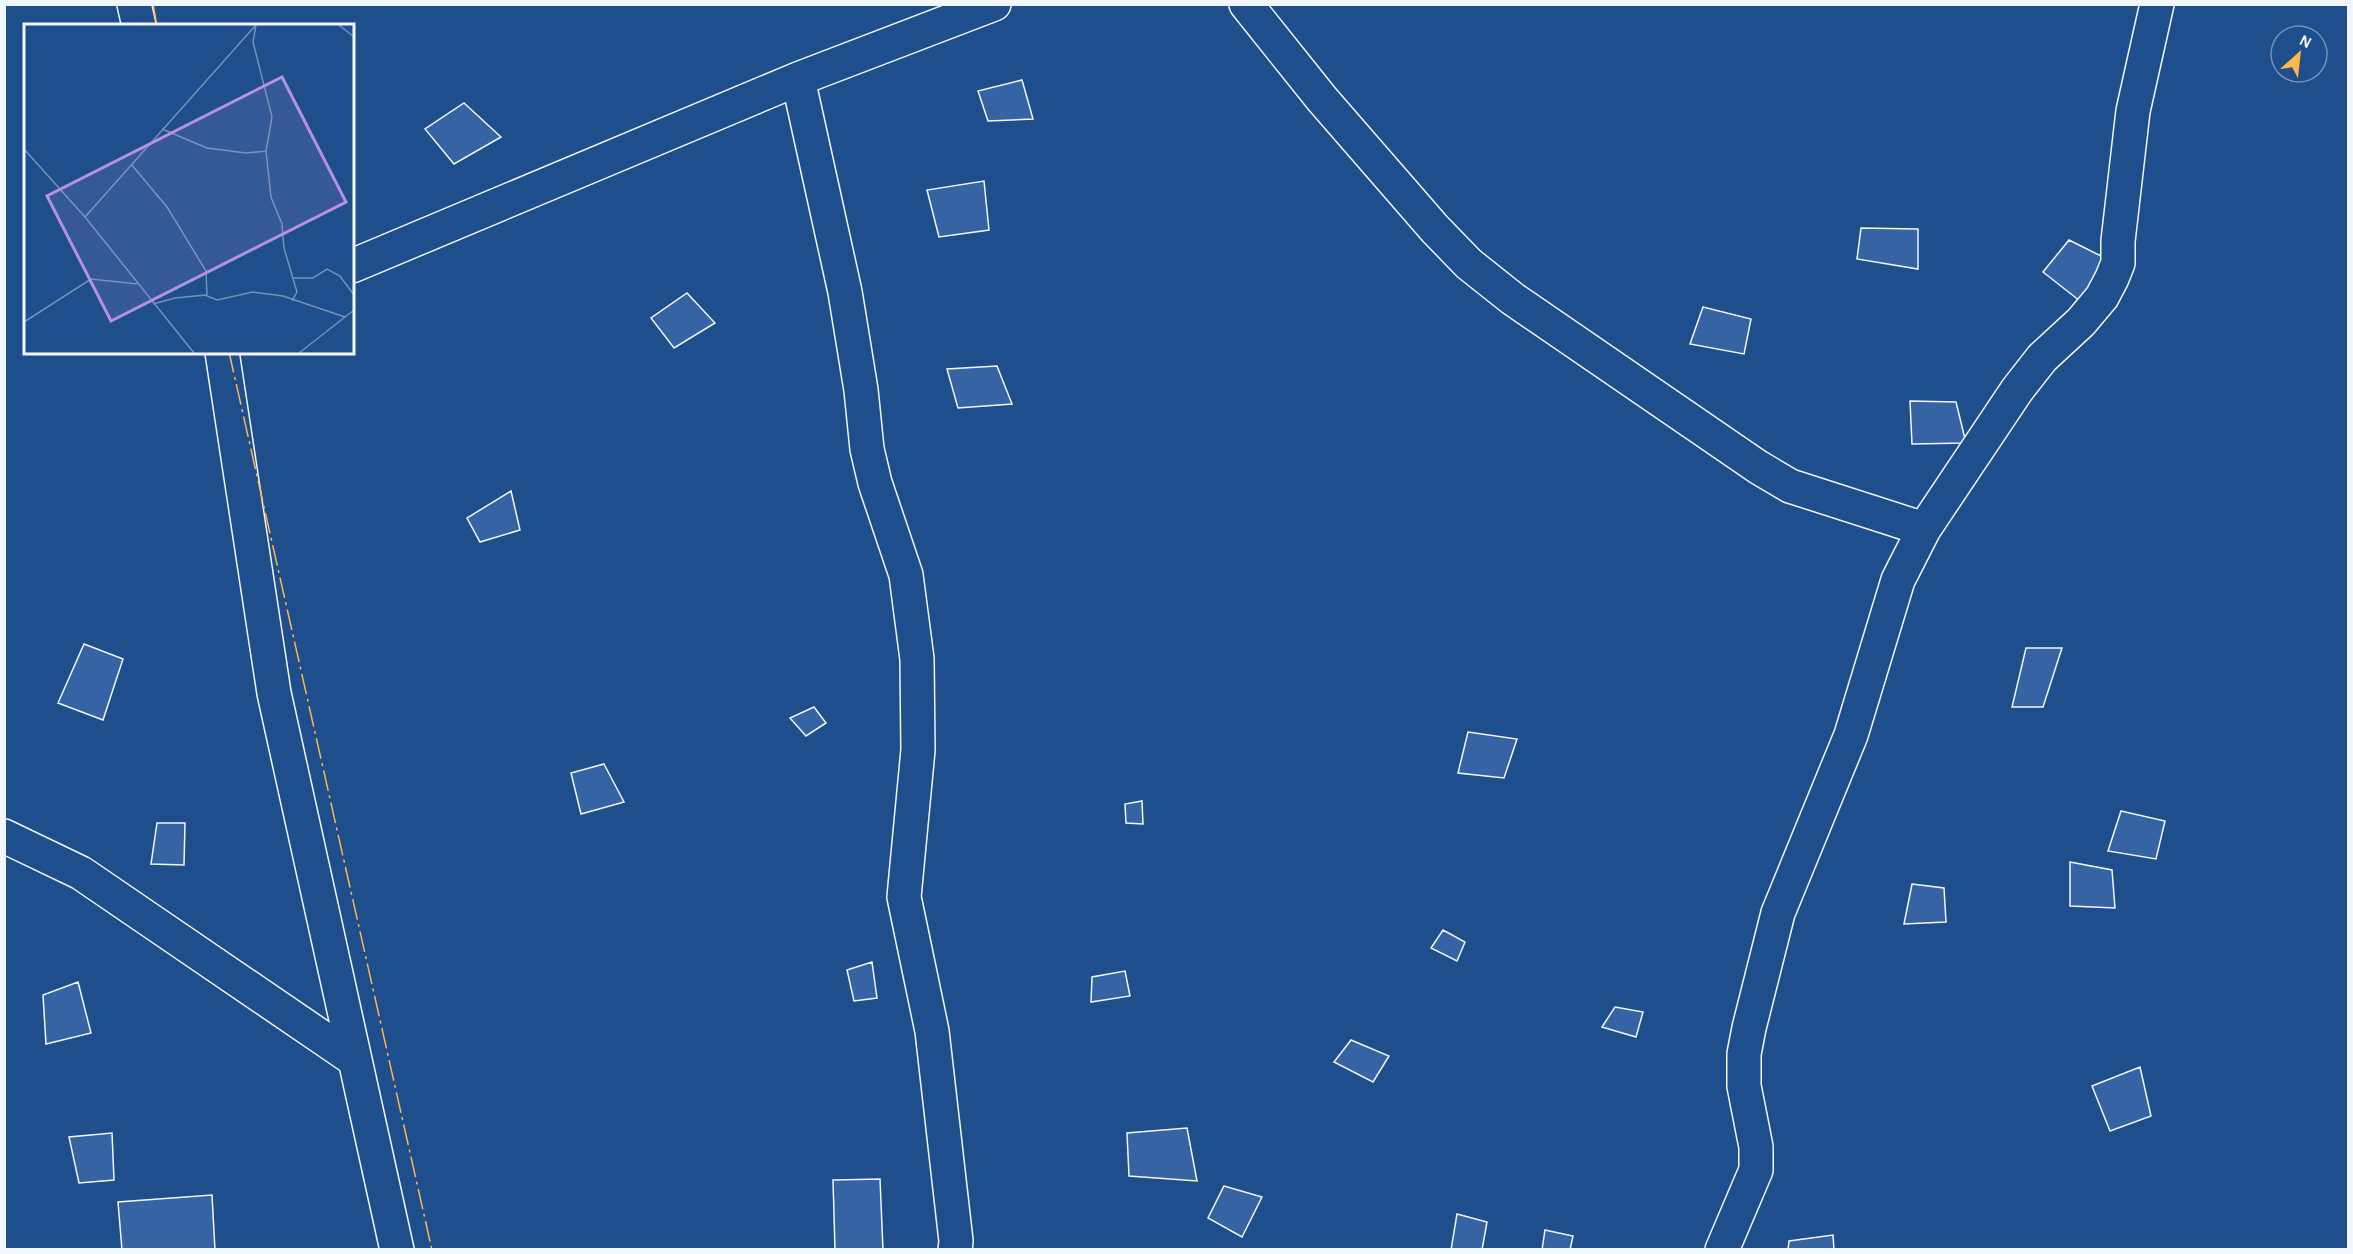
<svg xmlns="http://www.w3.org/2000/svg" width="2353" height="1254" viewBox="0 0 2353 1254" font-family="'Alegreya Sans',sans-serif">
  <rect width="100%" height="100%" fill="#1f4e8c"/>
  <!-- building -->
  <path fill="#3563a3" stroke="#f2f6ff" stroke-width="1.5" d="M1022,80L1033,119L988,121L978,91Z
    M464,103L501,137L454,164L425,129Z
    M984,181L989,230L939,237L927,190Z
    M1861,228L1918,229V269L1857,259Z
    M2069,240L2111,261L2080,301L2043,272Z
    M687,293L715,323L674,348L651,318Z
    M1703,307L1751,319L1744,354L1690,344Z
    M997,366L1012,404L958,408L947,369Z
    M1910,401L1956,402L1966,443L1912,444Z
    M511,491L520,530L480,542L467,518Z
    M84,644L123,659L103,720L58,703Z
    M2026,648H2062L2043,707H2012Z
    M814,707L826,723L806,736L790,718Z
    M1468,732L1517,739L1504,778L1458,773Z
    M604,764L624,802L581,814L571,773Z
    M1142,801L1143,824L1126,823L1125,804Z
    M2121,811L2165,821L2156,859L2108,851Z
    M157,823H185L184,865L151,864Z
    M2070,862L2112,870L2115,908L2070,906Z
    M1912,884L1944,888L1946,922L1904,924Z
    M1443,930L1465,942L1457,961L1431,948Z
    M872,962L877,998L854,1001L847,970Z
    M1125,971L1130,996L1091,1002L1092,977Z
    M78,982L91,1033L46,1044L43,995Z
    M1615,1007L1643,1012L1636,1037L1602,1027Z
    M1351,1040L1389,1056L1373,1082L1334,1062Z
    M2140,1067L2151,1116L2110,1131L2092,1086Z
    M1187,1128L1197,1181L1129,1176L1127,1133Z
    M112,1133L114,1180L79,1183L69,1137Z
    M880,1179L883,1250H835L833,1180Z
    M1224,1186L1262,1197L1242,1237L1208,1218Z
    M212,1195L215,1250H122L118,1202Z
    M1457,1214L1487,1222L1482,1250H1451Z
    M1545,1230L1573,1236L1570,1250H1542Z
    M1833,1235L1834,1250H1788L1789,1241Z"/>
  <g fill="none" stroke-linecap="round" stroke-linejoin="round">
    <defs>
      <path id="minor" d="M134,4L139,26
        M1246,4L1322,99L1435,229L1469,264L1513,299L1758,467L1790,486L1924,529
        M798,79L845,292L861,390L867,449L875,483L906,575L917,659L918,750L904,897L932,1031L956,1241L955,1250
        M352,266L798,79L994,4
        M222,352L274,693L397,1250
        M4,836L81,873L355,1060
        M1722,1250L1756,1170V1147L1744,1086V1054L1749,1028L1778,913L1851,735L1898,580L1924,529L2017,390L2042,358L2081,322L2102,297L2112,278L2118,263V241L2133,111L2157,4"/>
    </defs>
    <!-- minor casing -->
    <use href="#minor" stroke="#f2f6ff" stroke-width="36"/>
    <!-- minor -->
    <use href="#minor" stroke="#1f4e8c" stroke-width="33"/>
    <!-- power -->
    <path stroke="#ffb74d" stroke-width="1.5" stroke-dasharray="21 4.5 3 4.5" stroke-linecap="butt" d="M153,4L157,26
      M229,352L432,1250"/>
  </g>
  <!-- overview -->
  <g transform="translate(24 24)">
    <rect width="330" height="330" fill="#1f4e8c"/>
    <path fill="none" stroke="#7391ba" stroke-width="1.5" d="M232,1L229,18L248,93L242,127L247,173L258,200L260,224L273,268L268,277M315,1L330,13M138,105L183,124L222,129L242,127M0,125L61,193L170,329M107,140L143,183L182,247L183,272M61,193L231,2M270,254H289L303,245L316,252L330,271M129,280L151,274L181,271L193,276L229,268L259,272L321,293M0,298L67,255L113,260M275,329L330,286"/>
    <path fill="#b691df" fill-opacity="0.15" stroke="#b691df" stroke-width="3" d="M258,53L322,178L87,297L23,172Z"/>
    <rect width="330" height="330" fill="none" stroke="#f2f6ff" stroke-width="3"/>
  </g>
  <!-- border -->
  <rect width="2353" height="1254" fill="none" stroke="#f2f6ff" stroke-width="12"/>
  <!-- north arrow -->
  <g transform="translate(2299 54) rotate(27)"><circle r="28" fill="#1f4e8c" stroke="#7391ba" stroke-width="1.5"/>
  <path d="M0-4.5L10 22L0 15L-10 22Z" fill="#ffb74d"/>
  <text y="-9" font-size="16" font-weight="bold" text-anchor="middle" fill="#f2f6ff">N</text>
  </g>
</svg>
